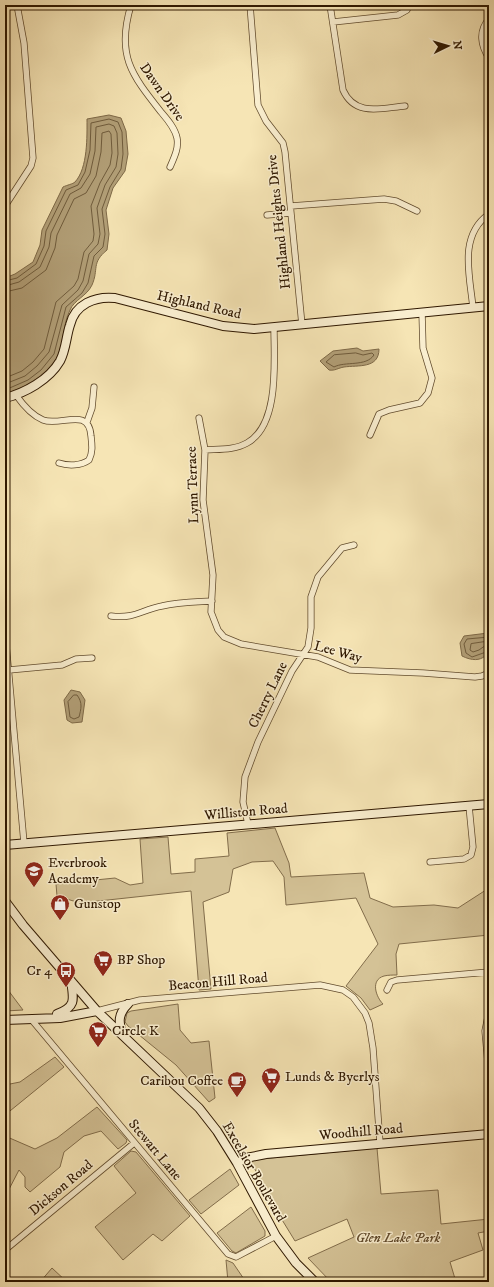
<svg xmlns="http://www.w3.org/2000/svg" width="494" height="1287" viewBox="0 0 494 1287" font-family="'IM FELL DW Pica',serif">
  <rect width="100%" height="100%" fill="#f6e5b5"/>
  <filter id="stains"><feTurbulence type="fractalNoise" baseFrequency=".005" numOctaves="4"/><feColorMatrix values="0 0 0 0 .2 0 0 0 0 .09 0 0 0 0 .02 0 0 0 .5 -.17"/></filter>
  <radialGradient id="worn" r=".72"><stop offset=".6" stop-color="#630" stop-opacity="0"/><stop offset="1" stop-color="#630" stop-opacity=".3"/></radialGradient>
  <!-- green -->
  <path fill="#d4c296" stroke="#826d4b" d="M275,828L289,863L291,877L364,873L370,898L393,907L434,905L458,908L489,888V935L399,944L396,954L397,975C393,975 388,975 384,976C370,980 376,997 383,1004L370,1010L361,998L346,986L378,944L356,898L286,905L284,877L273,861L252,862L233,869L229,892L203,902L211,989L199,990L191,891L80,903L57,896L56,884L115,878L130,885L143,883L140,839L168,837L171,874L195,872V859L229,856L227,833Z
    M5,986L23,1010L5,1011Z
    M178,1004L180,1030L191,1043L209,1041L215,1098L209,1102L176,1065L128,1026L125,1022L127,1013L131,1011Z
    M55,1057L64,1067L5,1115V1085L20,1082Z
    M97,1107L127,1140L126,1143L118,1149L101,1131L84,1136L64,1152L60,1167L30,1192L25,1187V1177L19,1170L5,1197V1172L7,1167L5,1165V1136L35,1149L57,1138Z
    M377,1148L381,1194L438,1190L441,1224L489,1219V1231L478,1233L483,1250L450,1262L456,1282H331L308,1258L354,1237L347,1219L295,1241L276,1210L250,1160Z
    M131,1151L136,1152L190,1216L162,1241L153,1234L123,1260L95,1227L136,1193L114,1166Z
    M230,1169L239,1185L201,1214L189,1200Z
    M251,1207L265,1231V1236L236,1253L232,1251L217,1233Z
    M226,1260L233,1263L246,1282H228Z
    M52,1268L67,1282H40Z"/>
  <!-- water -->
  <path fill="#b29f77" stroke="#7e6947" d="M109,115L121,118L126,131L128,154L125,171L113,188L106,210L109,234L107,250C91,263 99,269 92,285C87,296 74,300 70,310C63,324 64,340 58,355C50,374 24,388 5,394V278L15,274L33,262L40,245L42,230L63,187C67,185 73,184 75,182C88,168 87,136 87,119Z
    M357,348L363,351L379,349C379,369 358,365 344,367C338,368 335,371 329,370L320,361L333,351Z
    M488,633C494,654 482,666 462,656L460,643L464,636Z
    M71,690L80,692L85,700L82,722L72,723L67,720L64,700Z"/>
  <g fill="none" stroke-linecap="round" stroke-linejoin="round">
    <!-- shore -->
    <path stroke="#705c3c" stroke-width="1" d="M5,281L17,278L36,264L44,246L46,231L66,190L78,185L85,172L90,150L91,123L109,119L118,122L122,132L123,154L121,169L110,187L102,209L105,234L103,247L94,256L88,283L82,293L66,307L54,354L41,370L28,380L5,390
      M5,286L19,282L40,267L49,247L51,233L70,194L81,188L90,174L95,151L96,127L109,124L114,126L117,133L118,154L116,167L105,185L97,208L100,234L98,244L89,254L83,281L78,290L62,305L49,352L37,366L25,376L5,384
      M5,292L22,288L46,270L55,248L57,235L74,199L86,193L96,176L101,152L102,133L109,131L111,134L112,153L110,165L100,183L91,206L94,234L93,241L84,252L78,279L74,286L56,302L44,349L33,362L22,371L5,378
      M356,353L363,355L372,353L374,355C366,367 345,361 334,367L326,362L334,355Z
      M489,637L467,639L464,644L466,653L472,657L489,651
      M484,642L486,645L479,650L473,652L470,650L471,644Z
      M74,695H77C83,703 81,709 79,717L74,719L70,717L68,702Z"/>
    <defs>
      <path id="street" d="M131,5C116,55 131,74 161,112C167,119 175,128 177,138C179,148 174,158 170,167
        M250,5L258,105L266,121L283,143L285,152L302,325
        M330,5L343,90C355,117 381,108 405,106
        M489,19C478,31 481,46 489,58
        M333,22L398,15L407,10L409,5
        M5,206L31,166L33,158L24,43L17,5
        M291,206L384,199L396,201L417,211
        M267,215L291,213
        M473,308C470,276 458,236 489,214
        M16,395C23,405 31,415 43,420C60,427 89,406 91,436C92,445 93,452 89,460C81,466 68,466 59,463
        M199,418L205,450L203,500L213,575L211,612L218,630L224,637L241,644L318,657L350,670L423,673L475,677L482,676L489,673
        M87,422L92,408L94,387
        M370,435L379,414L389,410L420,403L428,393L432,378L423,348L422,313
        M205,450C219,449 235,450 247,443C280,425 274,360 274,328
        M111,616C135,619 141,610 162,606C179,602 196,602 212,601
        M5,632L24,843
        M9,670L62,665L76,659L92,658
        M248,824L243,802L245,777L258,742L292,671L308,647L311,628V597L318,577L342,548L354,545
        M430,862L464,859L471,855L473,847L469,806
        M488,973L489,995
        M387,990L391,982L397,980L489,972
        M97,1011L140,1000L320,985L343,990L353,997L365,1013L369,1023L373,1048L380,1143
        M489,1011L485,1031L489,1075
        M31,1019L228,1254L236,1257L276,1236
        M5,1250L133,1144"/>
      <path id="secondary" d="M5,398C25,393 49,380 60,361C66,350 66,337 70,325C75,304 95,296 115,298L223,326L254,329L489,306
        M5,845L489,804
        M5,901L23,925L97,1011L199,1108L217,1131L237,1163L276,1236L296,1263L315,1282
        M57,1014C76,1007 74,1000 71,981
        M5,1020L60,1018L97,1011
        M123,1035C118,1022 118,1014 128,1004
        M237,1163L246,1158L266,1154L489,1134"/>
    </defs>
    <!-- street casing -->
    <use href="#street" stroke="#614b2d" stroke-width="7"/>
    <!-- secondary casing -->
    <use href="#secondary" stroke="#2f1800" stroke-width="10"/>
    <!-- street -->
    <use href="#street" stroke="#f9eecf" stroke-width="5.5"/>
    <!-- secondary -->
    <use href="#secondary" stroke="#f9eecf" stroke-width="8"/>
  </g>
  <!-- icons -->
  <defs>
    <symbol id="school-pin" viewBox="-11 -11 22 30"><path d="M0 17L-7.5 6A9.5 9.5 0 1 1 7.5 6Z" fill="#8f2418" stroke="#f9eecf"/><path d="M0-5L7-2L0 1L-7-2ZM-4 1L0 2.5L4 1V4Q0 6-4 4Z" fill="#fff"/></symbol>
    <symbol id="shop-pin" viewBox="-11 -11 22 30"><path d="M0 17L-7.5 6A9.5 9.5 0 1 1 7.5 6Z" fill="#8f2418" stroke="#f9eecf"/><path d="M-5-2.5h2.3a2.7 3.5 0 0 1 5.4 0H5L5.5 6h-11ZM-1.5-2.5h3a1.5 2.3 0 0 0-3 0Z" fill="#fff"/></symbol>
    <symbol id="supermarket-pin" viewBox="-11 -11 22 30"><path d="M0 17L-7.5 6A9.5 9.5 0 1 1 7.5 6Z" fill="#8f2418" stroke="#f9eecf"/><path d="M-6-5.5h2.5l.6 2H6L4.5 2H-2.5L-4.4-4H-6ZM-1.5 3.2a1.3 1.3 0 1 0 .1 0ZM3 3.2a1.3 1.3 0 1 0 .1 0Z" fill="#fff"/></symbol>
    <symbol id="bus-pin" viewBox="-11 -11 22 30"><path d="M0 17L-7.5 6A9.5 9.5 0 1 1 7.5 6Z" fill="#8f2418" stroke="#f9eecf"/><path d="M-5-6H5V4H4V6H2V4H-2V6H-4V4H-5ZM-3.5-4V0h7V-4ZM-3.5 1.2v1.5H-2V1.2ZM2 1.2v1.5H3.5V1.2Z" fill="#fff"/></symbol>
    <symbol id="cafe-pin" viewBox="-11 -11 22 30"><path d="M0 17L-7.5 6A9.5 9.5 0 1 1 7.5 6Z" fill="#8f2418" stroke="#f9eecf"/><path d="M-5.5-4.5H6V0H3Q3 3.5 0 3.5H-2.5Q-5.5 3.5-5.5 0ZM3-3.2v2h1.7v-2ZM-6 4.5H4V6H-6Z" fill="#fff"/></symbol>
  </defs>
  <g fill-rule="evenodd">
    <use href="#school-pin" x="23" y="860" width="22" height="30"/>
    <use href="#shop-pin" x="49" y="893" width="22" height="30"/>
    <use href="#supermarket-pin" x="92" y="949" width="22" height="30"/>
    <use href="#bus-pin" x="55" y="960" width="22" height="30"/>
    <use href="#supermarket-pin" x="87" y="1020" width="22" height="30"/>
    <use href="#supermarket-pin" x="260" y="1066" width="22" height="30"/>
    <use href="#cafe-pin" x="226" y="1070" width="22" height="30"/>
  </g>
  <g text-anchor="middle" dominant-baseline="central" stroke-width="3" stroke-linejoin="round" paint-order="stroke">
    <!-- street labels -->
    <g font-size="14" fill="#2f1800" stroke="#f9eecf">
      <text transform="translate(162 92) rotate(55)">Dawn Drive</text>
      <text transform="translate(279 222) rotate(-96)">Highland Heights Drive</text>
      <text transform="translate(199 305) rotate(13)">Highland Road</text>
      <text transform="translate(193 485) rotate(-92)">Lynn Terrace</text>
      <text transform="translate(338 652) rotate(15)">Lee Way</text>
      <text transform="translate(268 695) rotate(-64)">Cherry Lane</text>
      <text transform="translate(246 812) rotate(-5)">Williston Road</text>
      <text transform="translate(218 982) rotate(-5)">Beacon Hill Road</text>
      <text transform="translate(361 1132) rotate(-5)">Woodhill Road</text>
      <text transform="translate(155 1150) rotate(50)">Stewart Lane</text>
      <text transform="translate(254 1172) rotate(60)">Excelsior Boulevard</text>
      <text transform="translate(61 1188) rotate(-40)">Dickson Road</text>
    </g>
    <!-- poi labels -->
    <g font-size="14" fill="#2f1800" stroke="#f9eecf" text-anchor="start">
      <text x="48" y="863">Everbrook<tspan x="48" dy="16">Academy</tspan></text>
      <text x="74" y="904">Gunstop</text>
      <text x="117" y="960">BP Shop</text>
      <text x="52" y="971" text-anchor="end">Cr 4</text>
      <text x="112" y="1031">Circle K</text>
      <text x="285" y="1077">Lunds &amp; Byerlys</text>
      <text x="223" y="1081" text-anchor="end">Caribou Coffee</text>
    </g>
    <!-- park labels -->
    <g font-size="14" font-style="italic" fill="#614b2d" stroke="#f9eecf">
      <text x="398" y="1238">Glen Lake Park</text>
    </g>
  </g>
  <!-- margin -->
  <rect width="494" height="1287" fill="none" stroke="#f6e5b5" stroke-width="20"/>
  <rect x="6" y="6" width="482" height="1275" fill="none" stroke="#2f1800" stroke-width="2"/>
  <rect x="10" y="10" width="474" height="1267" fill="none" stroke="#2f1800"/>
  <!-- north arrow -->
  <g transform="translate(448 46) rotate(85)" stroke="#f9eecf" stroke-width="3" paint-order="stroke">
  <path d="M0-3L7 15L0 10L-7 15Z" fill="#2f1800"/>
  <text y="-6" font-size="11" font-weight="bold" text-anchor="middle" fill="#2f1800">N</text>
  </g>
  <rect width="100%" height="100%" filter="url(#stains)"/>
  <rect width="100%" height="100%" fill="url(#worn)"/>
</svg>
